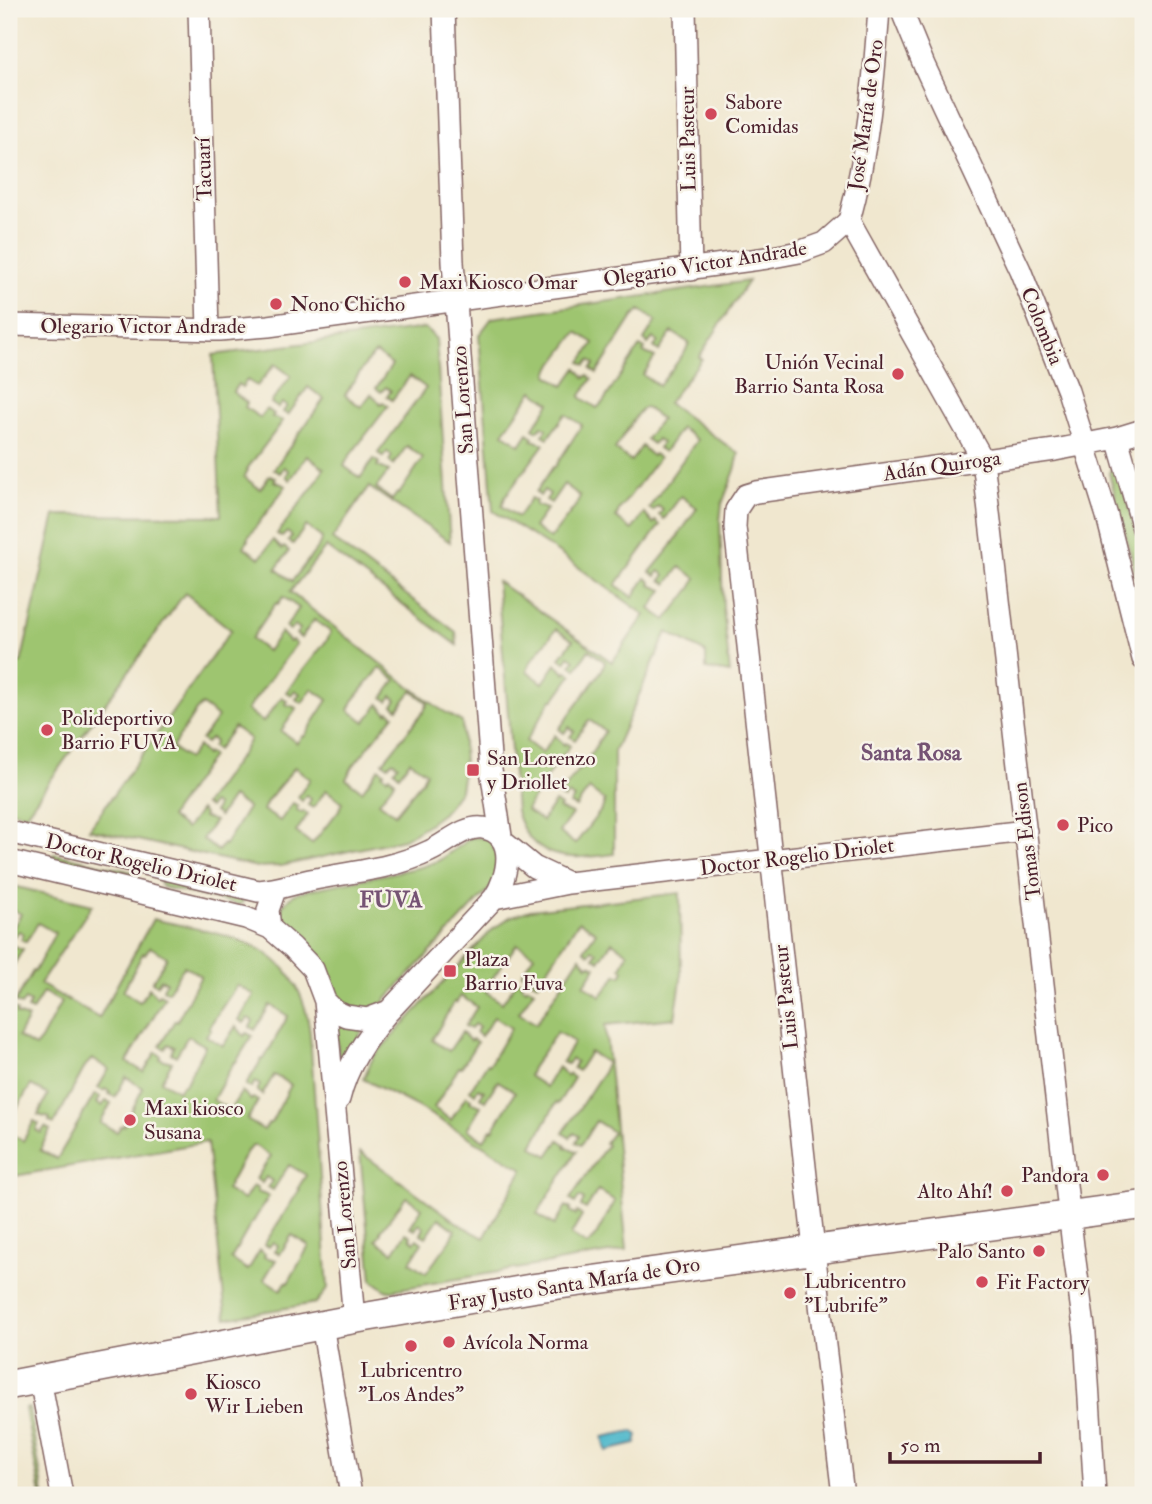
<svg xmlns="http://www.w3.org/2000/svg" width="1152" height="1504" viewBox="0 0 1152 1504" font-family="'IM FELL Double Pica',serif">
  <rect width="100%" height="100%" fill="#f7f3e8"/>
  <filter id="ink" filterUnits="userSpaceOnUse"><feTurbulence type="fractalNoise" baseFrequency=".0143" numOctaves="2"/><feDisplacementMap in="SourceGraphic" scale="14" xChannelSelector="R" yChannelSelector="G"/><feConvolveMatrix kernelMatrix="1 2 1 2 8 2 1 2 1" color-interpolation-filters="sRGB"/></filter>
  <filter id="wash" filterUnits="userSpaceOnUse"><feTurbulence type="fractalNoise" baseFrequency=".00686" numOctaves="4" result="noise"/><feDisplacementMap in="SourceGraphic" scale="28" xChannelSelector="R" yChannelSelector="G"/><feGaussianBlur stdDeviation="1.57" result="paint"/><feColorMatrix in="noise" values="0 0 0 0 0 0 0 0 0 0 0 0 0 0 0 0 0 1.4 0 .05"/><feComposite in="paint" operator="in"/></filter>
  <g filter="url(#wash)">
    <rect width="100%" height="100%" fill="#f0e7cf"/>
    <!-- green -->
    <path fill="#9ec570" stroke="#74724e" stroke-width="2" fill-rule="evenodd" d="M748,281L699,357L702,359L668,403L739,454L735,470L722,504L720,521L723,608L730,673L706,669V653L667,632L614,751V854C570,860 531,863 516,811L497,581L612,662L645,615L553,549L493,511L479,335L492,318ZM640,310L656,321L644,340L648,344L653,338L658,342L654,347L659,351L672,332L689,343L685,352L659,386L643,375L655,357L643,352L645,349L640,346L603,402L597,408L580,397L592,379L588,375L585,378L577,368L564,386L548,375L551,367L577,332L594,343L581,362L586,365L590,360L595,364L591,369L597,373L633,317ZM533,391L550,403L533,428L537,431L542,426L547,429L543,435L548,438L565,414L582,425L555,467H553L536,492L540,496L544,490L550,494L546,500L551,503L564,484L580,496L577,504L550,539L534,527L547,509L535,505L536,501L531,498L518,517L502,506L505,497L544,444L532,440L533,437L528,433L520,445L503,433ZM645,407L661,419L646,439L653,444L657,439L662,443L658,448L664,452L681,428L697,440L649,508L653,511L658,506L663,510L659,515L664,519L681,496L697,508L670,548L650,572L656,576L659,571L665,575L661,580L667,584L680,567L696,578L692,587L666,620L650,609L663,590L650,585L651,582L646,578L633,597L616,585L660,525L655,521L653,524L644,513L632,530L616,518L619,510L659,458L654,454L652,456L642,446L631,461L615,449L638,413ZM556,629L573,640L560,658L565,662L569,656L575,660L571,665L576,669L589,650L605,662L602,670L559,729L564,733L569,727L574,731L570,737L575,740L589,720L605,731L582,768L580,767L560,796L564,799L568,794L574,798L570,804L576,807L589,789L605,801L602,809L575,844L559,832L572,814L559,809L561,806L555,802L542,821L526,810L552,769L570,746L566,743L564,745L555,735L542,753L526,741L552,699L554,700L572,675L567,671L565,674L556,664L543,683L527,671L530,663Z
      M425,328L436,339L450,542L369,487L332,539L456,632L457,645L326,547L290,592L405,683L440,709L462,722L464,765L460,790L443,813L427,825L404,839L281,866L257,867L89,829L231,630L185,593L26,814L9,810V661L21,663L55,515L221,516L213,355ZM376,353L392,365L376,388L381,392L386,387L391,391L387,396L392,400L410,376L426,388L378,453L383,457L387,452L392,456L389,461L393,465L407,446L423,458L399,494L397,493L392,500L376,488L389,471L377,466L379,463L374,459L360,478L344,466L348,458L388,406L383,402L381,404L371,394L361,407L345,395L369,359ZM275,364L291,376L271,403L278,408L282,403L287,406L283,412L288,415L308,387L324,399L274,469L280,473L284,467L289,471L286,476L290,480L307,456L324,468L317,481L277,534L282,537L287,532L292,536L288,541L293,544L306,526L322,538L319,546L292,581L276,569L289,551L284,547L282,549L273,540L260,558L244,547L248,540L247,539L286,486L274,481L276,478L270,475L260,489L244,477L248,470L247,469L283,421L272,417L274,414L267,409L260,418L245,407L247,403L233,392L238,384L242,387L247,380L257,386ZM283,597L299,608L286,627L290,630L295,625L300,629L296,634L301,638L314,620L331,632L327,640L286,692L291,695L295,690L300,694L296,699L302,703L312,689L328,700L304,737L302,736L297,743L281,731L297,708L285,704L287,701L282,697L263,722L247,710L296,644L292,640L290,642L281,632L267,651L251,639L276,603L278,604ZM380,668L396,680L383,698L388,701L392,696L397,700L393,705L398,709L412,691L428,703L424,711L383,762L388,766L393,761L398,765L394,770L399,775L410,761L426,772L422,781L395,814L379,802L395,781L389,776L387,778L382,774L384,772L379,768L362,791L346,779L353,766L394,715L389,711L387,713L379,704L365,722L349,710L353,701ZM202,705L218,717L201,740L206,743L211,738L215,742L212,747L217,750L234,727L250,739L243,752L204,805L209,808L212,803L217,806L214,812L219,816L232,797L248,808L225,845L223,844L218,851L202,839L215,821L203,817L204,814L200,810L186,829L170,817L212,756L208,753L206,755L198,746L188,759L172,748L195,712ZM295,767L310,779L298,797L302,801L306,795L311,799L308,805L313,808L326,790L342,802L339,810L312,844L296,832L308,814L303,811L302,813L296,809L298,806L293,803L280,821L263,810L267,801Z
      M1112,467L1119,470L1143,557V600L1109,473Z
      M472,837L488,838C499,853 499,866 494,884L384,1002L376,1008L348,1009L335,997L322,968L282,924C275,909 287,898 299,892L421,867L438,861Z
      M55,854L132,872L135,875L129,878L52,861L50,856Z
      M163,879L242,897L243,902L240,905L162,887L160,881Z
      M9,885L92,905L40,984L99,1018L153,919C229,937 300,939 310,1034L328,1288L316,1303L226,1318L207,1142L9,1177V1133L23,1141L34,1121L39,1124L36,1130L41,1133L45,1127L50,1130L40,1150L57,1159L95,1094L100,1097L97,1103L102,1106L106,1101L111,1103L100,1123L117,1132L122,1125L124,1126L143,1088L126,1077L115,1097L109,1094L110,1092L105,1089L103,1091L98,1088L109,1069L92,1059L86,1065L54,1124L49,1121L50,1118L38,1115L48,1095L31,1085L9,1121V1013L12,1008L17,1011L16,1014L28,1018L18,1037L35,1047L41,1040L61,1002L43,992L32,1011L27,1009L30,1003L25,1000L21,1005L15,1002L33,971H35L55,933L38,923L26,942L21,939L24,934L19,931L15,936L10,933L21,914L9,907ZM150,947L167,957L152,982L157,985L161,979L166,982L163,989L168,992L184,966L201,976L177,1021L175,1020L160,1046L165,1049L168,1044L174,1047L171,1053L176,1056L188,1036L205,1046L185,1085L183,1084L178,1091L161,1081L172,1062L160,1059L161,1056L156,1052L144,1072L127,1062L165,997L159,994L157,997L149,988L140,1002L123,991L143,953L145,954ZM237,985L254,995L239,1020L244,1023L248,1018L253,1021L250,1027L255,1030L270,1005L288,1016L264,1059H262L246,1085L251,1088L255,1082L260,1085L257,1091L262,1095L274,1075L291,1085L271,1123H269L264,1130L247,1120L258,1101L253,1098L251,1100L242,1091L230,1110L213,1100L234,1062H236L252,1036L247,1033L244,1036L236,1026L223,1046L206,1036L211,1029L209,1027ZM254,1145L271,1156L256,1179L262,1183L266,1177L272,1181L268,1187L273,1190L289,1165L306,1175L298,1188L300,1189L264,1245L269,1247L273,1242L278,1246L275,1251L280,1254L292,1235L309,1246L288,1283L286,1282L281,1290L264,1279L276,1260L264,1257L265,1254L260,1250L248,1270L231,1259L252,1222H253L269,1196L257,1192L258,1189L253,1186L244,1200L226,1190L247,1151Z
      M680,893L681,981L675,1018L605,1025L627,1250L387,1291L372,1280L360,1152L462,1226L484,1238L523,1169L416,1106L363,1079L374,1056L492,930L510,917L530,910ZM579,921L596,932L584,950L589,954L592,949L597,952L594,957L599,961L612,942L628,953L621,968L624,970L621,976L617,974L601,996L584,985L596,967L590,964L588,966L580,957L536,1024L519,1013L534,990L528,987L526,989L521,985L523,983L518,980L502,1003L486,992L492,979L517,944L534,955L522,973L527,977L530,971L536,975L532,981L538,984ZM461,996L477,1007L465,1026L471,1029L474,1024L479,1027L476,1032L481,1036L494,1017L511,1028L489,1065L487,1064L470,1090L475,1094L478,1088L484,1091L480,1097L485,1101L498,1081L515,1092L493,1130L491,1129L484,1140L467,1129L481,1106L470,1102L471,1099L466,1096L451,1120L434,1108L459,1067L461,1068L477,1042L472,1039L470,1041L462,1032L449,1051L432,1040L454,1002L456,1003ZM557,1032L574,1042L562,1062L567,1064L571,1059L576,1062L573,1068L578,1071L590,1052L607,1063L603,1070L604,1071L563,1133L570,1138L574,1133L579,1136L576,1142L581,1145L596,1121L613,1132L605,1143L607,1145L570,1199L575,1203L579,1197L584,1200L581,1206L586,1209L598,1190L615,1201L594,1239L587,1245L571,1235L582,1216L577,1212L576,1215L570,1211L571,1209L566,1206L554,1225L537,1214L577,1151L565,1147L566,1145L559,1140L548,1156L532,1146L556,1103L558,1104L574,1078L569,1074L567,1077L558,1067L546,1087L529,1076L532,1068ZM406,1197L422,1208L410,1227L415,1230L419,1224L424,1228L421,1234L426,1237L439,1218L455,1230L452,1238L426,1273L410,1262L422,1243L417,1239L414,1242L410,1238L411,1236L406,1233L393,1252L376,1240L381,1233L380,1232Z
      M9,941L12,943L10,945L23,949L9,973Z
      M334,1019L364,1027L341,1072Z
      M29,1408L44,1495H41L25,1409Z"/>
    <!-- water -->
    <path fill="#4eb8cb" stroke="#4c6c7b" stroke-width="2" d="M632,1431L638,1435L636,1444L606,1451L603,1437Z"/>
  </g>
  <g filter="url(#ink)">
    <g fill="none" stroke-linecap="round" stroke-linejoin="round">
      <defs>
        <path id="street" d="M199,9L208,330
          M444,9L453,262L491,770L501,836
          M685,9L691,270
          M901,9L924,65L1020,270L1068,391L1107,516L1143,659
          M849,221L983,460L1073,1246L1085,1334L1095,1495
          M849,221C868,152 874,79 879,9
          M9,325L220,330L268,326L767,258L799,252L824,243L849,221
          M1117,438L1143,528
          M9,832L258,891C277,890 292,884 310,880C350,872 393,869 430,851C446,844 465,825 483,828C518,833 508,878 494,898L389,1011L367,1019L346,1016L335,1011L325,1001L313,969L292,947L270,928L268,910L275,890
          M506,844L534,867L568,883
          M9,861L246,918L270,928
          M494,898L568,883L1026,831
          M325,1001L354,1319
          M339,1099C347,1065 366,1038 388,1012
          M322,1325L351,1495
          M40,1379L62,1495
          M843,1495L821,1313L735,527L736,510L746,495L756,492L1055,450L1117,438L1143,430"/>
        <path id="secondary" d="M9,1385L354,1319L534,1288L1143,1205"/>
      </defs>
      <!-- street casing -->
      <use href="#street" stroke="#846564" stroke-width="24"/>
      <!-- secondary casing -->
      <use href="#secondary" stroke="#846564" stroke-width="31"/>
      <!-- street -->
      <use href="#street" stroke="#fff" stroke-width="21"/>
      <!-- secondary -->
      <use href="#secondary" stroke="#fff" stroke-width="28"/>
    </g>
  </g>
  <!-- markers -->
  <g fill="#d1495b" stroke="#f7f3e8" stroke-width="2.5">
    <circle cx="711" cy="114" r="7"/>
    <circle cx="405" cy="282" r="7"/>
    <circle cx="276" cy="304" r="7"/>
    <circle cx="898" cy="374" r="7"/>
    <circle cx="47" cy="730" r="7"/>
    <rect x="466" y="763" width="14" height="14" rx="3.5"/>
    <circle cx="1063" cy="825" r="7"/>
    <rect x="443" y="964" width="14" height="14" rx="3.5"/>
    <circle cx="130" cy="1120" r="7"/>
    <circle cx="1103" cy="1175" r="7"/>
    <circle cx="1007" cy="1191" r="7"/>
    <circle cx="1039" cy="1251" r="7"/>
    <circle cx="982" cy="1282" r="7"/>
    <circle cx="790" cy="1293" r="7"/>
    <circle cx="449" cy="1342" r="7"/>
    <circle cx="411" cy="1346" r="7"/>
    <circle cx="191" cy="1394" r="7"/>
  </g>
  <g text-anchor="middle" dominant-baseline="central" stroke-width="5" stroke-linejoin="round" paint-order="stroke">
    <!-- poi labels -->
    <g font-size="21" fill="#4a1f2b" stroke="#f7f3e8" text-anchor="start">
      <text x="725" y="102">Sabore<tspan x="725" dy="24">Comidas</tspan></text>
      <text x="419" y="282">Maxi Kiosco Omar</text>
      <text x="290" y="304">Nono Chicho</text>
      <text x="884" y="362" text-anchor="end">Unión Vecinal<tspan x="884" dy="24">Barrio Santa Rosa</tspan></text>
      <text x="61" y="718">Polideportivo<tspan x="61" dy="24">Barrio FUVA</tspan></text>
      <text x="487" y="758">San Lorenzo<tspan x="487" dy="24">y Driollet</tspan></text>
      <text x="1077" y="825">Pico</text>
      <text x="464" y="959">Plaza<tspan x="464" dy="24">Barrio Fuva</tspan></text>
      <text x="144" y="1108">Maxi kiosco<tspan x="144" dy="24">Susana</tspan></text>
      <text x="1089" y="1175" text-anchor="end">Pandora</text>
      <text x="993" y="1191" text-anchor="end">Alto Ahí!</text>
      <text x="1025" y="1251" text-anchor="end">Palo Santo</text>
      <text x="804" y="1281">Lubricentro<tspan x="804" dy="24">"Lubrife"</tspan></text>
      <text x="996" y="1282">Fit Factory</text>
      <text x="463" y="1342">Avícola Norma</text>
      <text x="411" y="1370" text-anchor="middle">Lubricentro<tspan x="411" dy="24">"Los Andes"</tspan></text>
      <text x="205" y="1382">Kiosco<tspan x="205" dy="24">Wir Lieben</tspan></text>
    </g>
    <!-- street labels -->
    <g font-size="21" fill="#4a1f2b" stroke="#f7f3e8">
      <text transform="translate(866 115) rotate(-82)">José María de Oro</text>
      <text transform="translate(688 139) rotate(-91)">Luis Pasteur</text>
      <text transform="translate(204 169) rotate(-92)">Tacuarí</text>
      <text transform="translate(705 264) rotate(-9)">Olegario Victor Andrade</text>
      <text x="143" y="326">Olegario Victor Andrade</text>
      <text transform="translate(1042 326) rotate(68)">Colombia</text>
      <text transform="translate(463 400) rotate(-94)">San Lorenzo</text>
      <text transform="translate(942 466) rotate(-8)">Adán Quiroga</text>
      <text transform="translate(1027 841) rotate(-97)">Tomas Edison</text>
      <text transform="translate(797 857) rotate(-7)">Doctor Rogelio Driolet</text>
      <text transform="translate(141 863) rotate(13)">Doctor Rogelio Driolet</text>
      <text transform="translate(786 997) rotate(-96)">Luis Pasteur</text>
      <text transform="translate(345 1215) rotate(-95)">San Lorenzo</text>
      <text transform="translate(574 1284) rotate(-9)">Fray Justo Santa María de Oro</text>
    </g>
    <!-- neighbourhood labels -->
    <g font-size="23" font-weight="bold" fill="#755374" stroke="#f7f3e8">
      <text x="911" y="752">Santa Rosa</text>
      <text x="391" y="899">FUVA</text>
    </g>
  </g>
  <!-- margin -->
  <rect width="1152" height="1504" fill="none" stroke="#f7f3e8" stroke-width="35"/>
  <!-- scale -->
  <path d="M890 1452v10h150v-10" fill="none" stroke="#4a1f2b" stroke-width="3.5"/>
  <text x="900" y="1452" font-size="21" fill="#4a1f2b" stroke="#f7f3e8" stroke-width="5" paint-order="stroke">50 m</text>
</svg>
